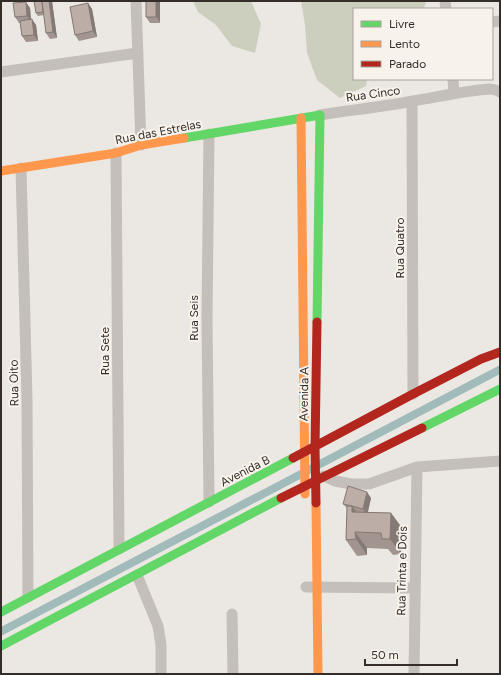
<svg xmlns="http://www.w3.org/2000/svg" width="501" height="675" viewBox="0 0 501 675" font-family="Figtree,sans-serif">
  <rect width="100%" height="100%" fill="#ebe7e2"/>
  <!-- green -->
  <path fill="#cccfbe" d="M193,1H251L261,24L255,53L232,46L216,25L198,12Z
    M301,1H426L424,9H354V79H367L366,86L340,98L317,80L307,53L305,25Z"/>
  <!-- water -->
  <path fill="#a1baba" d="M500,365V374L1,636V627Z"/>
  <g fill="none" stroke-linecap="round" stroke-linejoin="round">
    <!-- street -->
    <path stroke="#c4bfbb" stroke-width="11" d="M136,1L141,145
      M445,1L446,9
      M492,22L500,21
      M1,72L138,53
      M453,79L454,93
      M412,102L413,394
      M320,115C351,110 382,107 413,101C438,97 463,91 489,89C493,89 497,90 500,92
      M209,134L207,319L209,502
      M116,153L119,549
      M21,168L27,399L28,597
      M324,476L335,481L351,484H369L417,467L500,461
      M137,575L158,626L161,645V674
      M306,587L415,588
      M232,614L233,674
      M414,674L417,467"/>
    <!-- fast -->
    <path stroke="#63d668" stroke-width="9" d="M184,138L320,115L317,322
      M422,428L500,389
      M1,612L293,458
      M1,646L281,498"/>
    <!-- slow -->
    <path stroke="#ff974d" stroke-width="9" d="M301,118L305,494
      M1,171L116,153L141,145L184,138
      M316,503L318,674"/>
    <!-- jam -->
    <path stroke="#b3261e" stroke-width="9" d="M293,458L413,394L481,359L500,352
      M281,498L422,428
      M316,503L315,447L317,322"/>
  </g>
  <!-- wall -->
  <path fill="#a2958f" d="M34,1H52L57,38L50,39L46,33L44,15L38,16L36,13Z
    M146,1L160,23H150L146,17Z
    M88,3L92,9L97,37L79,41L75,35Z
    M30,8L31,19L36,25L38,41L26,42L22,36L20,23H19L15,17Z
    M371,498L368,512L391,513L402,528L401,554L393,555L388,549L367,548V555L357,556L346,540L347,508L343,504Z"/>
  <!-- shaded-wall -->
  <path fill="#847974" d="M49,1H52L57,38L53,32Z
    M156,1H160V23L156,17Z
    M26,2L30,8L31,22L27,16Z
    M88,3L92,9L97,37L93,31Z
    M32,19L36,25L38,41L34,35Z
    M367,492L371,498L367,515L363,509Z
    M352,506L363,521L352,512Z
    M391,513L402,528L401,554L390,539Z
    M355,532L367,548V555L356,539Z"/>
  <!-- building -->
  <path fill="#bcada6" stroke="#847974" d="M34,1H42L43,12L36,13Z
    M42,1H49L53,32L46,33Z
    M146,1H156V17H146Z
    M26,2L27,16L15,17L13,3Z
    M88,3L93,31L75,35L70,7Z
    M32,19L34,35L22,36L20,21Z
    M348,486L367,492L363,509L352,506L343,504Z
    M347,506H352V512L391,513L390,539H382L381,533L355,532L356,539L346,540Z"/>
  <g text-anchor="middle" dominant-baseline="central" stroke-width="4" stroke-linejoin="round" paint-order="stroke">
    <!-- street labels -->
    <g font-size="12" fill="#352d29" stroke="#f7f2ea">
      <text transform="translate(373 94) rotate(-8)">Rua Cinco</text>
      <text transform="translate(158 132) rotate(-11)">Rua das Estrelas</text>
      <text transform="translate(400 248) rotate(-90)">Rua Quatro</text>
      <text transform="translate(194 318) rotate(-90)">Rua Seis</text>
      <text transform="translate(105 351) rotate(-90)">Rua Sete</text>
      <text transform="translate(14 383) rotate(-91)">Rua Oito</text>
      <text transform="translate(304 394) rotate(-89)">Avenida A</text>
      <text transform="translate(245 471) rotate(-27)">Avenida B</text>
      <text transform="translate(402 571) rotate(-89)">Rua Trinta e Dois</text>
    </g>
  </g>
  <!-- border -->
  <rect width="501" height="675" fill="none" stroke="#352d29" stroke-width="4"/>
  <!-- legend -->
  <rect x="353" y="8" width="140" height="72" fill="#f7f2ea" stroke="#a9a39d"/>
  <rect x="361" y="21" width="20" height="6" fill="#63d668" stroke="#a9a39d"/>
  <text x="389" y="28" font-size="12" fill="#352d29">Livre</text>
  <rect x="361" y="41" width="20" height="6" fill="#ff974d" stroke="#a9a39d"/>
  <text x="389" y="48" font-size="12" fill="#352d29">Lento</text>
  <rect x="361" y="61" width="20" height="6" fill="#b3261e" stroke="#a9a39d"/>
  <text x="389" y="68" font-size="12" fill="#352d29">Parado</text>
  <!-- scale -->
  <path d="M365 659v6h92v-6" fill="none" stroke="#352d29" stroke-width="2"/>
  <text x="371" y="659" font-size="12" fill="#352d29" stroke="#f7f2ea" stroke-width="3" paint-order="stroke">50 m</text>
</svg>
